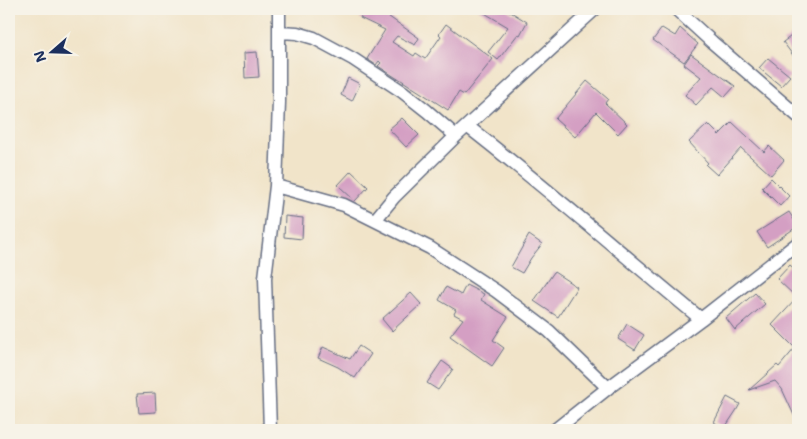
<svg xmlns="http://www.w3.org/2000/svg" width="807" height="439" viewBox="0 0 807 439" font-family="'Shantell Sans',sans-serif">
  <rect width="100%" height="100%" fill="#f7f3e8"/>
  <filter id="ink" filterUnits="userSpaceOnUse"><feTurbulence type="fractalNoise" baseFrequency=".02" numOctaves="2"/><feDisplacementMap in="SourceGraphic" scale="10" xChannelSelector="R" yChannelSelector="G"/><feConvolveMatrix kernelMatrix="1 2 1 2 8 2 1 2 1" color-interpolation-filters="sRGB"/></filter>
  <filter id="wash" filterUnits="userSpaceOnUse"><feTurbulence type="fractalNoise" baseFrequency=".0096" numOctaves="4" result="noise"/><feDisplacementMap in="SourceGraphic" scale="20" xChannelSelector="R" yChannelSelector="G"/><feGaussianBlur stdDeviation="1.12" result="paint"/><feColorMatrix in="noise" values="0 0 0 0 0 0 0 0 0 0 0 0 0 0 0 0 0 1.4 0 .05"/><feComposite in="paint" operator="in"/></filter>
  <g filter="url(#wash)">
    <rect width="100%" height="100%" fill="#f1e4c9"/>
    <g id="blocks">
      <!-- building -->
      <path fill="#d49fc3" d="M365,9H388L385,14L419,38L415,45L397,36L392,42L414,56L416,53L425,59L441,36L439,34L446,24L493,59L464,95L459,92L448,110L398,78V79L378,66L381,63L379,61L376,65L367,59L385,30L360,18Z
        M478,9H506L527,22L520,35L518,34L498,60L488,52L508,27Z
        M662,28L675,36L680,28L698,44L684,62L653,40Z
        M798,31V62L783,42Z
        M257,52L259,77L245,78L244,53Z
        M691,54L735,86L725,97L713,87L696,105L685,95L701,77L684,64Z
        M768,58L790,76L781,86L759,68Z
        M348,78L360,84L352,101L341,95Z
        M587,81L608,99L605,103L627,124L618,134L596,112L575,137L555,119Z
        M402,118L419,135L406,147L389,129Z
        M732,122L764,152L769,146L784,160L771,175L741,148L717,175L706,165L708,163L689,142L708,124L719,135Z
        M351,171L368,187L355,201L338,185Z
        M771,178L789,196L780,206L762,188Z
        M789,212L798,226L767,247L757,232Z
        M285,216L303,218L302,239L284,237Z
        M529,235L542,244L531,258L522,273L511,267Z
        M790,265L798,272V424L782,389L775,381L749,390L777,365L779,367L795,348L772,325L797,298L777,279Z
        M554,272L577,287L558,317L534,301Z
        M466,285L484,294L481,300L508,317L493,340L504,348L492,366L450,336L463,319L454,314L456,310L439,300L446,287L461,295Z
        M411,293L421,304L392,331L382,319Z
        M755,293L765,304L735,330L726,318Z
        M627,324L644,335L635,350L618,339Z
        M359,346L371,354L355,378L338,367L318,358L323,347L350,359Z
        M442,361L453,369L438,390L427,383Z
        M155,393L156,412L139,413L137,394Z
        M727,397L740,404L736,411L724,429L714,422Z"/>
    </g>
  </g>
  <g filter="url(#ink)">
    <use href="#blocks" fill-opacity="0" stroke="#666e83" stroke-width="1"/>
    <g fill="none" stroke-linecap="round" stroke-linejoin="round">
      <defs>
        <path id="minor" d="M676,9L712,42L798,116
          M280,32L297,33L314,38L353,59L403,92L427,111L456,136
          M467,126C547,188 623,255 701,319
          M276,186L344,205L430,248L496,291L549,331L608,388
          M375,220L394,197L456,136L595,9
          M270,430L265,278L276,186L279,102V9
          M555,430L608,388L701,319L798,243"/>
      </defs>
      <!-- minor casing -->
      <use href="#minor" stroke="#666e83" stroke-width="15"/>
      <!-- minor -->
      <use href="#minor" stroke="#fff" stroke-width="12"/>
    </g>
  </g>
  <!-- margin -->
  <rect width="807" height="439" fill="none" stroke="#f7f3e8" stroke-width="30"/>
  <!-- north arrow -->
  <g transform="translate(52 52) rotate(250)" stroke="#f7f3e8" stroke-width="4" paint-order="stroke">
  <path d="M0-4L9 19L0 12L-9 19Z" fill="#1b2f5e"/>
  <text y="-8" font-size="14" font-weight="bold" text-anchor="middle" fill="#1b2f5e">N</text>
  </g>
</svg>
